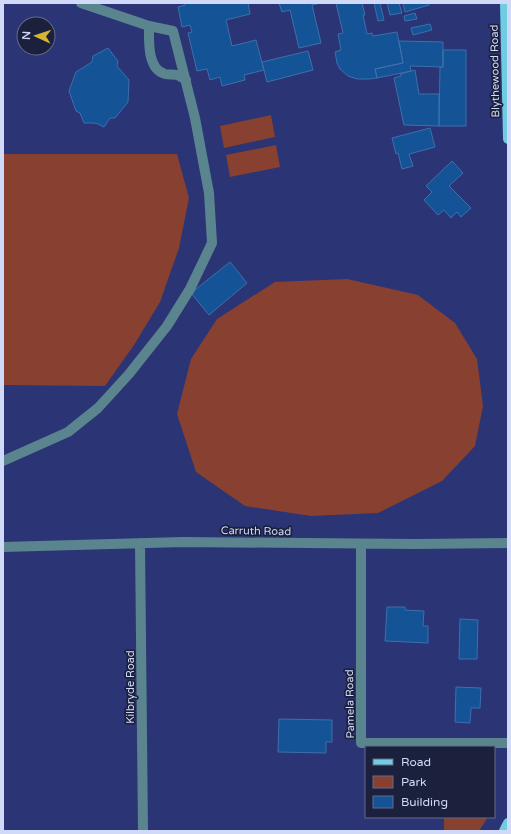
<svg xmlns="http://www.w3.org/2000/svg" width="511" height="834" viewBox="0 0 511 834" font-family="'Varela Round',sans-serif">
  <rect width="100%" height="100%" fill="#2b3474"/>
  <!-- green -->
  <path fill="#884030" d="M271,115L275,137L224,148L220,126Z
    M276,145L280,167L230,177L226,155Z
    M3,154H177L189,198L179,248L160,302L134,345L105,386L3,385Z
    M347,279L418,295L455,323L477,359L483,406L475,446L442,481L378,513L311,516L245,506L196,472L177,414L191,359L217,319L275,282Z
    M444,817H488L479,831H444Z"/>
  <!-- building -->
  <path fill="#145395" stroke="#3d70ac" d="M184,3H248L250,14L226,20L232,46L256,40L264,70L244,75L245,80L222,86L220,77L210,80L207,69L197,71L188,33L192,32L190,25L182,27L178,7L185,5Z
    M279,3H321L312,5L321,43L299,48L290,10L282,12Z
    M336,3H362L365,15H363L367,34L372,33L373,36L397,32L403,63L375,69L377,78L369,79H357L348,76L340,69L337,63L335,52L341,50L338,34L343,33Z
    M374,3H380L384,20L378,21Z
    M387,3H399L402,13L390,15Z
    M403,3H429V5L405,12Z
    M415,13L417,19L405,21L404,16Z
    M430,24L432,30L413,35L411,28Z
    M399,41L443,42V67L410,66L411,71L377,78L375,69L403,63Z
    M108,48L118,61L117,66L129,80L128,102L115,118H110L104,127L98,124L94,123H84L80,113L76,111L69,91L76,72L92,62L93,56Z
    M443,50H466V126H439L440,67H443Z
    M308,51L313,70L267,82L262,62Z
    M415,70L419,94H439V126L404,125L394,78L401,76L400,74Z
    M430,128L435,147L409,154L413,166L402,169L398,153L396,154L392,138Z
    M452,161L463,173L449,186L471,208L461,217L457,212L451,218L444,210L438,215L424,200L432,192L426,186Z
    M230,262L247,283L209,315L191,293Z
    M387,607H405V610L424,611L423,626H428V643L385,641Z
    M460,619L478,620L477,659H459Z
    M456,687L481,688L480,708H471L470,723L455,722Z
    M279,719L332,720V742H326V753L278,752Z"/>
  <g fill="none" stroke-linecap="round" stroke-linejoin="round">
    <!-- minor -->
    <path stroke="#5a858f" stroke-width="10" d="M149,26C149,41 147,69 165,74C169,75 173,74 177,75C180,76 183,78 186,80
      M3,461L68,432L98,408L129,374L167,326L190,289L212,243L209,193L195,118L173,31L149,26L81,3
      M140,543L143,831
      M361,544V743H508
      M3,547L183,542L415,544L508,543"/>
    <!-- major -->
    <path stroke="#70cde1" stroke-width="10" d="M505,3L508,139
      M504,831L508,823"/>
  </g>
  <g text-anchor="middle" dominant-baseline="central" stroke-width="3.5" stroke-linejoin="round" paint-order="stroke">
    <!-- street labels -->
    <g font-size="11" fill="#d1d9f8" stroke="#1b203d">
      <text transform="translate(495 71) rotate(-91)">Blythewood Road</text>
      <text transform="translate(256 531) rotate(1)">Carruth Road</text>
      <text transform="translate(130 687) rotate(-90)">Kilbryde Road</text>
      <text transform="translate(350 704) rotate(-91)">Pamela Road</text>
    </g>
  </g>
  <!-- border -->
  <rect width="511" height="834" fill="none" stroke="#d1d9f8" stroke-width="8"/>
  <!-- legend -->
  <rect x="365" y="746" width="130" height="72" fill="#1b203d" stroke="#646a88"/>
  <rect x="373" y="759" width="20" height="6" fill="#70cde1" stroke="#646a88"/>
  <text x="401" y="766" font-size="12" fill="#d1d9f8">Road</text>
  <rect x="373" y="776" width="20" height="12" fill="#884030" stroke="#646a88"/>
  <text x="401" y="786" font-size="12" fill="#d1d9f8">Park</text>
  <rect x="373" y="796" width="20" height="12" fill="#145395" stroke="#646a88"/>
  <text x="401" y="806" font-size="12" fill="#d1d9f8">Building</text>
  <!-- north arrow -->
  <g transform="translate(36 36) rotate(273)"><circle r="19" fill="#1b203d" stroke="#646a88"/>
  <path d="M0-3L7 15L0 10L-7 15Z" fill="#d6b534"/>
  <text y="-6" font-size="11" font-weight="bold" text-anchor="middle" fill="#d1d9f8">N</text>
  </g>
</svg>
